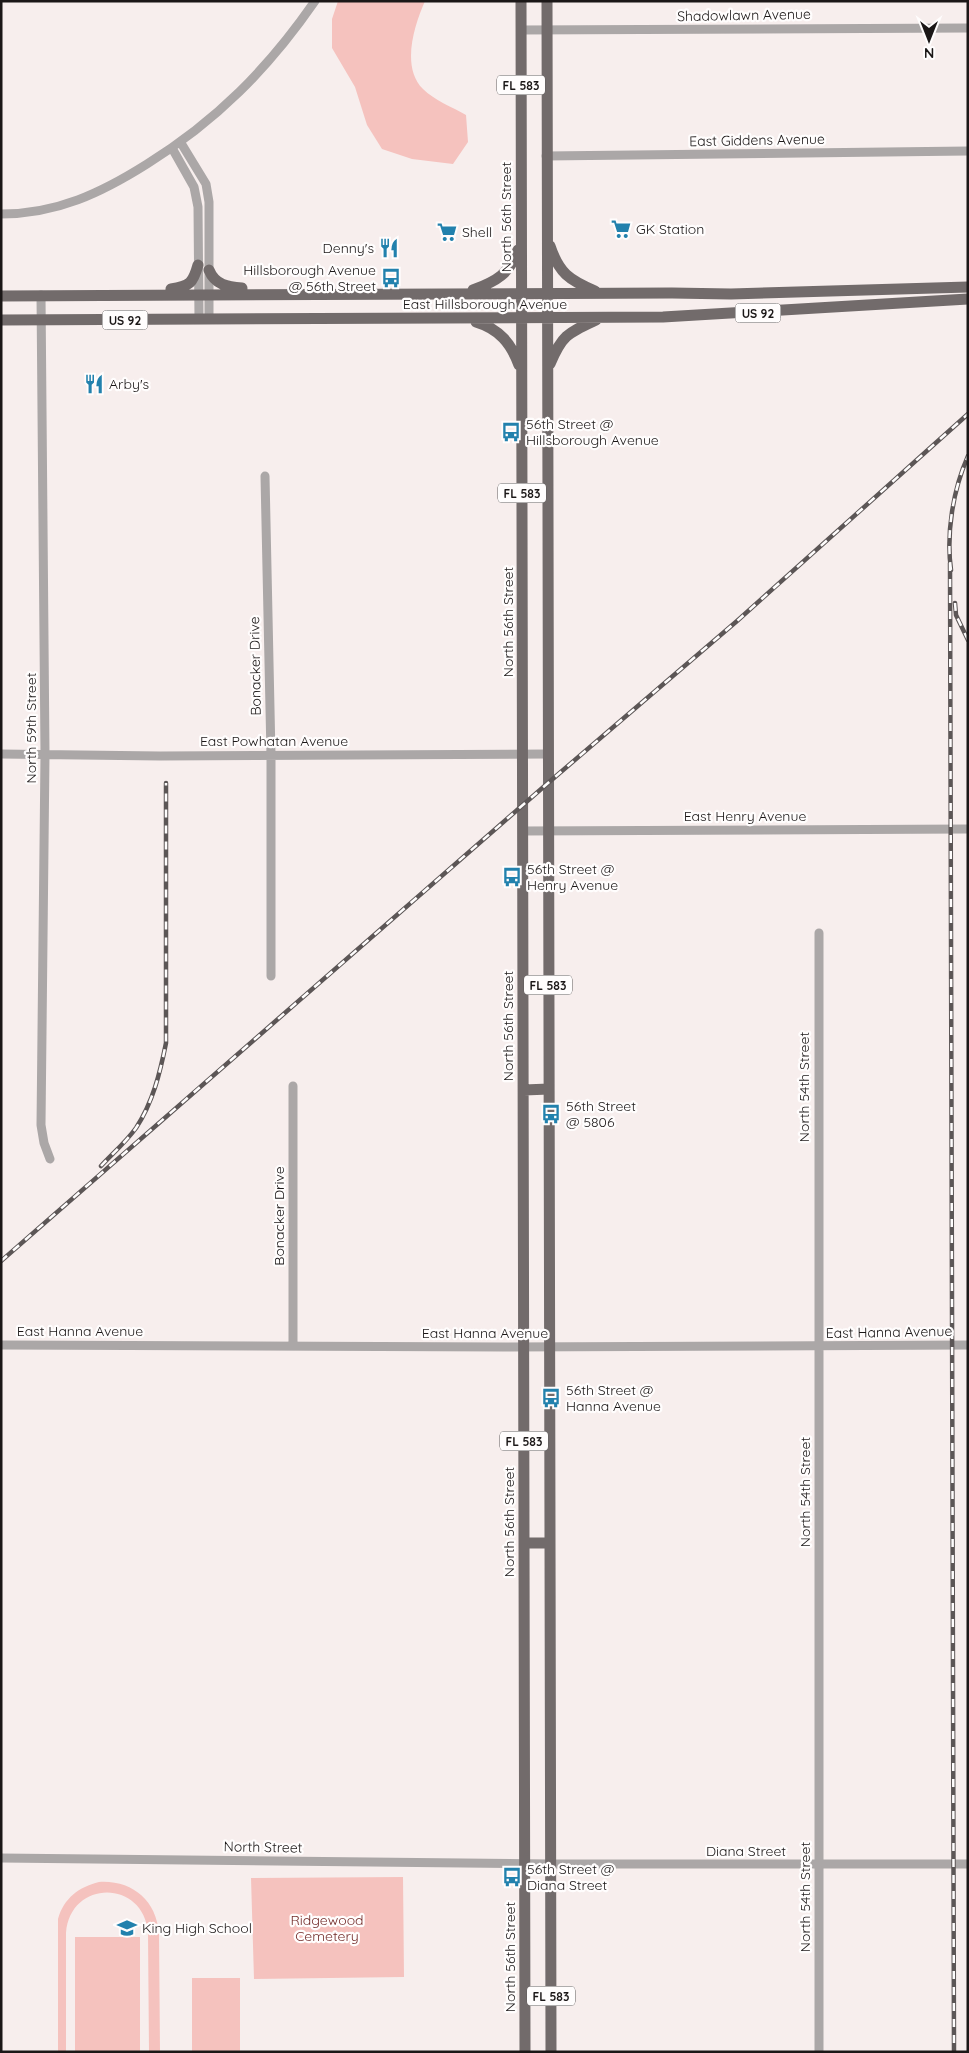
<svg xmlns="http://www.w3.org/2000/svg" width="969" height="2053" viewBox="0 0 969 2053" font-family="Quicksand,sans-serif">
  <rect width="100%" height="100%" fill="#f7eeed"/>
  <!-- green -->
  <path fill="#f5c2be" d="M338,1H425C414,26 401,67 423,89C434,100 452,107 466,115L468,142L453,164L412,159L382,149L367,125L355,87L332,48V19Z
    M403,1877L404,1977L254,1979L251,1878Z
    M99,1882C132,1880 156,1900 159,1933L160,2052H149L148,1933C144,1879 70,1879 66,1933V2052H58V1919C64,1898 79,1887 99,1882Z
    M75,1937H140V2052H75Z
    M192,1978H240V2052H192Z"/>
  <g fill="none" stroke-linecap="round" stroke-linejoin="round">
    <!-- minor -->
    <path stroke="#aba7a7" stroke-width="9" d="M521,30L968,28
      M181,143L206,184L209,202V319
      M172,148L194,187L198,207L199,319
      M546,156L968,151
      M1,214C57,214 101,193 147,164C216,121 268,69 315,1
      M41,295L45,754L41,1125L44,1143L50,1159
      M265,476L271,755V976
      M1,754L160,756L547,754
      M523,831L968,829
      M819,933V2052
      M1,1345L505,1347L968,1345
      M293,1346V1086
      M1,1858L551,1864H968"/>
    <!-- major -->
    <path stroke="#726b6b" stroke-width="11" d="M521,1L525,2052
      M547,1L551,2052
      M550,246C559,273 569,280 595,291
      M209,270C215,285 228,287 242,288
      M171,289C190,286 193,283 198,265
      M473,290C497,281 509,274 518,250
      M1,296L672,293L731,294L968,287
      M1,320L663,317L968,299
      M476,322C499,329 511,343 519,365
      M550,364C562,335 568,333 596,320
      M524,1090L549,1089
      M524,1543H550"/>
    <defs>
      <path id="rail" d="M950,563L954,2052
        M951,570C946,533 953,490 968,456
        M955,603L956,615L968,640
        M101,1166C112,1154 126,1142 136,1128C153,1102 160,1073 166,1043V783
        M1,1261L548,783L737,621L968,414"/>
    </defs>
    <!-- rail casing -->
    <use href="#rail" stroke="#5c5656" stroke-width="4.5"/>
    <!-- rail -->
    <use href="#rail" stroke="#fffdfd" stroke-width="2.5" stroke-dasharray="8" stroke-linecap="butt"/>
  </g>
  <!-- icons -->
  <defs>
    <symbol id="supermarket-bare" viewBox="-9 -9 18 18"><path d="M-6-5.5h2.5l.6 2H6L4.5 2H-2.5L-4.4-4H-6ZM-1.5 3.2a1.3 1.3 0 1 0 .1 0ZM3 3.2a1.3 1.3 0 1 0 .1 0Z" fill="#2281ad" stroke="#fffdfd" stroke-width="2.5" paint-order="stroke"/></symbol>
    <symbol id="restaurant-bare" viewBox="-9 -9 18 18"><path d="M-5-6h1v4h1v-4h1v4h1v-4h1v5L-1.5 .5V6h-2V.5L-5-1ZM5-6V6H3V1.5H1.5Q1.5-4 5-6Z" fill="#2281ad" stroke="#fffdfd" stroke-width="2.5" paint-order="stroke"/></symbol>
    <symbol id="bus-bare" viewBox="-9 -9 18 18"><path d="M-5-6H5V4H4V6H2V4H-2V6H-4V4H-5ZM-3.5-4V0h7V-4ZM-3.5 1.2v1.5H-2V1.2ZM2 1.2v1.5H3.5V1.2Z" fill="#2281ad" stroke="#fffdfd" stroke-width="2.5" paint-order="stroke"/></symbol>
    <symbol id="school-bare" viewBox="-9 -9 18 18"><path d="M0-5L7-2L0 1L-7-2ZM-4 1L0 2.5L4 1V4Q0 6-4 4Z" fill="#2281ad" stroke="#fffdfd" stroke-width="2.5" paint-order="stroke"/></symbol>
  </defs>
  <g fill-rule="evenodd">
    <use href="#supermarket-bare" x="607" y="215" width="28" height="28"/>
    <use href="#supermarket-bare" x="433" y="218" width="28" height="28"/>
    <use href="#restaurant-bare" x="375" y="234" width="28" height="28"/>
    <use href="#bus-bare" x="377" y="264" width="28" height="28"/>
    <use href="#restaurant-bare" x="80" y="370" width="28" height="28"/>
    <use href="#bus-bare" x="497" y="418" width="28" height="28"/>
    <use href="#bus-bare" x="498" y="863" width="28" height="28"/>
    <use href="#bus-bare" x="537" y="1100" width="28" height="28"/>
    <use href="#bus-bare" x="537" y="1384" width="28" height="28"/>
    <use href="#bus-bare" x="498" y="1863" width="28" height="28"/>
    <use href="#school-bare" x="113" y="1914" width="28" height="28"/>
  </g>
  <g text-anchor="middle" dominant-baseline="central" stroke-width="4.5" stroke-linejoin="round" paint-order="stroke">
    <!-- shield labels -->
    <g fill="#fffdfd" stroke="#5f5c5c" stroke-width="1">
      <rect x="497" y="75.5" width="48" height="19" rx="4"/>
      <rect x="735.5" y="303.5" width="45" height="19" rx="4"/>
      <rect x="102.5" y="310.5" width="45" height="19" rx="4"/>
      <rect x="498" y="483.5" width="48" height="19" rx="4"/>
      <rect x="524" y="975.5" width="48" height="19" rx="4"/>
      <rect x="500" y="1431.5" width="48" height="19" rx="4"/>
      <rect x="527" y="1986.5" width="48" height="19" rx="4"/>
    </g>
    <g font-size="12" font-weight="bold" fill="#1b1717">
      <text x="521" y="85">FL 583</text>
      <text x="758" y="313">US 92</text>
      <text x="125" y="320">US 92</text>
      <text x="522" y="493">FL 583</text>
      <text x="548" y="985">FL 583</text>
      <text x="524" y="1441">FL 583</text>
      <text x="551" y="1996">FL 583</text>
    </g>
    <!-- street labels -->
    <g font-size="14" fill="#1b1717" stroke="#fffdfd">
      <text transform="translate(744 15) rotate(-1)">Shadowlawn Avenue</text>
      <text transform="translate(757 140) rotate(-1)">East Giddens Avenue</text>
      <text transform="translate(506 217) rotate(-90)">North 56th Street</text>
      <text x="485" y="304">East Hillsborough Avenue</text>
      <text transform="translate(508 622) rotate(-90)">North 56th Street</text>
      <text transform="translate(255 666) rotate(-91)">Bonacker Drive</text>
      <text transform="translate(31 728) rotate(-90)">North 59th Street</text>
      <text x="274" y="741">East Powhatan Avenue</text>
      <text x="745" y="816">East Henry Avenue</text>
      <text transform="translate(508 1026) rotate(-90)">North 56th Street</text>
      <text transform="translate(804 1087) rotate(-90)">North 54th Street</text>
      <text transform="translate(279 1216) rotate(-90)">Bonacker Drive</text>
      <text x="80" y="1331">East Hanna Avenue</text>
      <text transform="translate(889 1332) rotate(-1)">East Hanna Avenue</text>
      <text x="485" y="1333">East Hanna Avenue</text>
      <text transform="translate(805 1492) rotate(-90)">North 54th Street</text>
      <text transform="translate(509 1522) rotate(-90)">North 56th Street</text>
      <text transform="translate(263 1847) rotate(1)">North Street</text>
      <text x="746" y="1851">Diana Street</text>
      <text transform="translate(805 1897) rotate(-90)">North 54th Street</text>
      <text transform="translate(510 1957) rotate(-90)">North 56th Street</text>
    </g>
    <!-- poi labels -->
    <g font-size="14" fill="#1b1717" stroke="#fffdfd" text-anchor="start">
      <text x="636" y="229">GK Station</text>
      <text x="462" y="232">Shell</text>
      <text x="374" y="248" text-anchor="end">Denny's</text>
      <text x="376" y="270" text-anchor="end">Hillsborough Avenue<tspan x="376" dy="16">@ 56th Street</tspan></text>
      <text x="109" y="384">Arby's</text>
      <text x="526" y="424">56th Street @<tspan x="526" dy="16">Hillsborough Avenue</tspan></text>
      <text x="527" y="869">56th Street @<tspan x="527" dy="16">Henry Avenue</tspan></text>
      <text x="566" y="1106">56th Street<tspan x="566" dy="16">@ 5806</tspan></text>
      <text x="566" y="1390">56th Street @<tspan x="566" dy="16">Hanna Avenue</tspan></text>
      <text x="527" y="1869">56th Street @<tspan x="527" dy="16">Diana Street</tspan></text>
      <text x="142" y="1928">King High School</text>
    </g>
    <!-- park labels -->
    <g font-size="14" fill="#732c2a" stroke="#fffdfd">
      <text x="327" y="1920">Ridgewood<tspan x="327" dy="16">Cemetery</tspan></text>
    </g>
  </g>
  <!-- border -->
  <rect width="969" height="2053" fill="none" stroke="#1b1717" stroke-width="5"/>
  <!-- north arrow -->
  <g transform="translate(929 40) rotate(180)" stroke="#fffdfd" stroke-width="4" paint-order="stroke">
  <path d="M0-4L9 19L0 12L-9 19Z" fill="#1b1717"/>
  <text y="-8" font-size="14" font-weight="bold" text-anchor="middle" fill="#1b1717">N</text>
  </g>
</svg>
